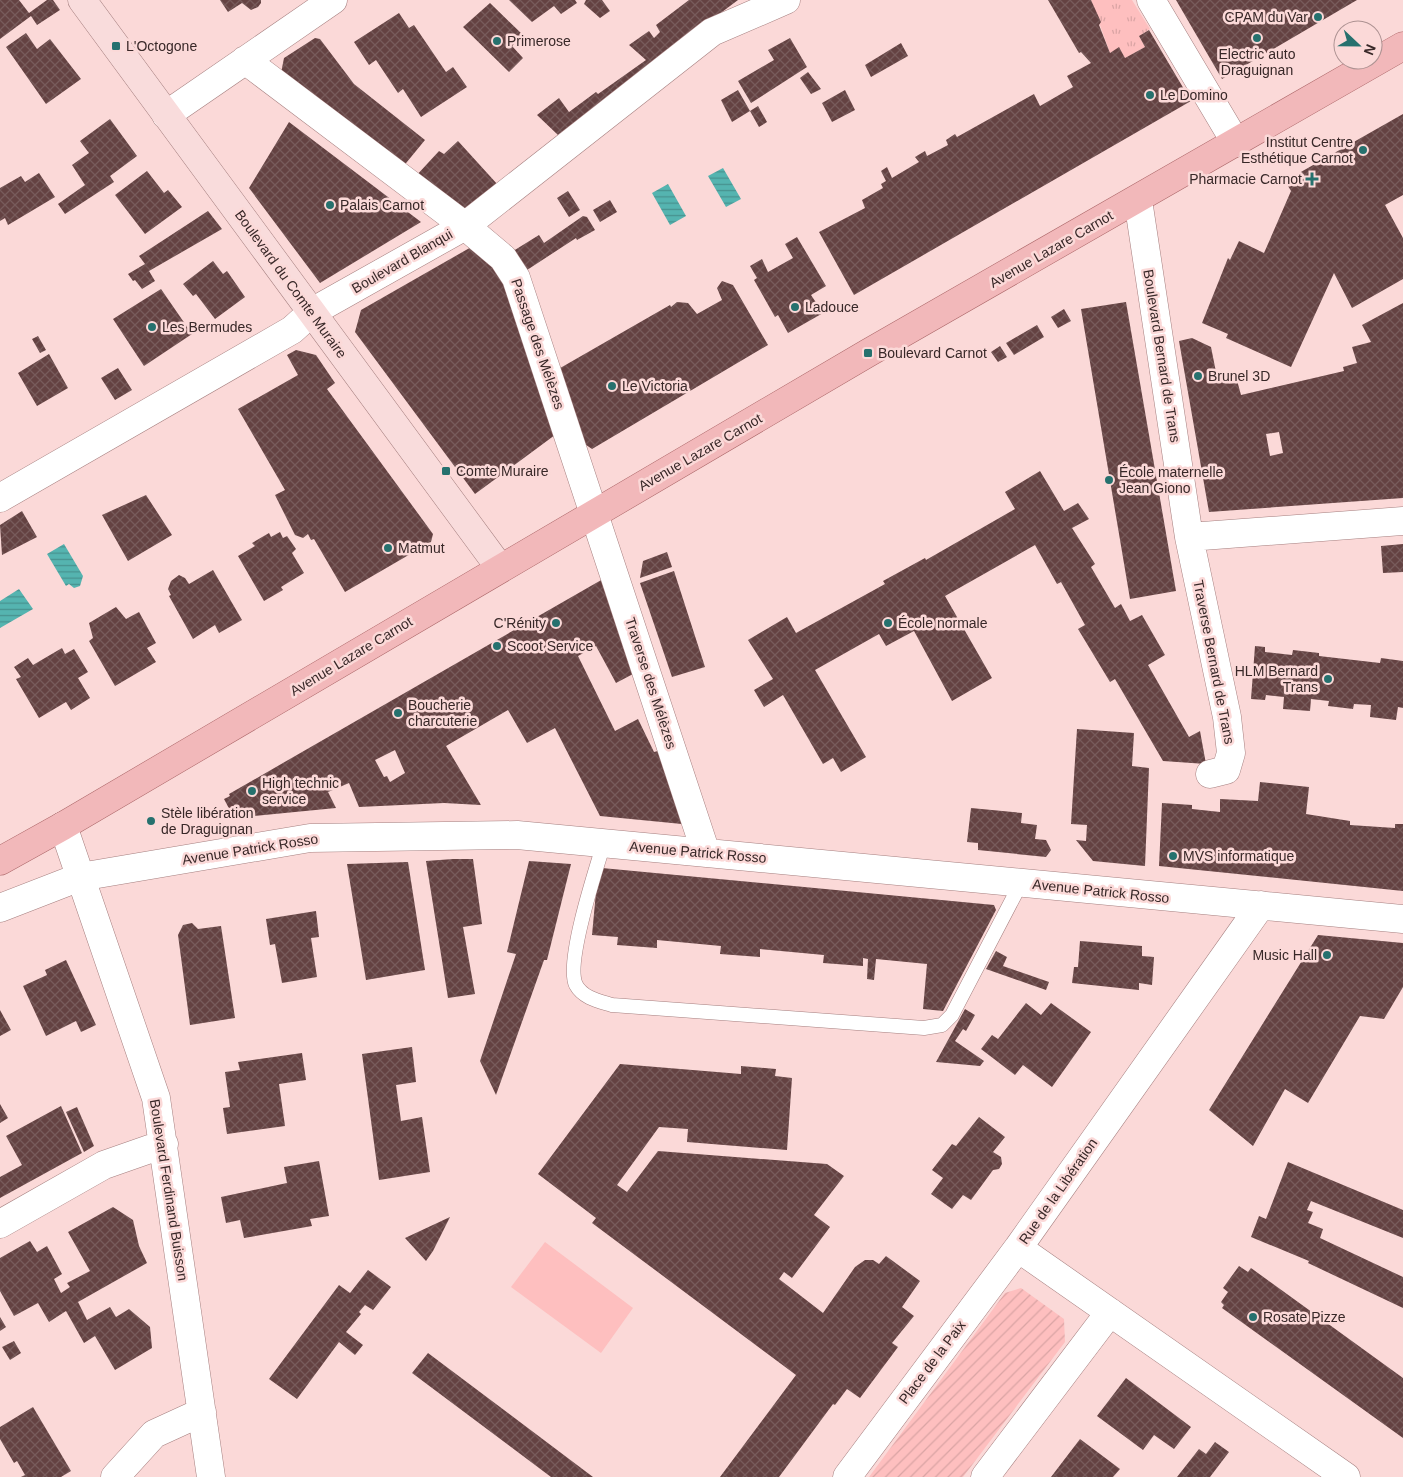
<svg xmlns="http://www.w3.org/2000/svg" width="1403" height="1477" viewBox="0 0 1403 1477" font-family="Arial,sans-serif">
  <defs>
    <pattern id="grass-tufts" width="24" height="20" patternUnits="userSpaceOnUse" patternTransform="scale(1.25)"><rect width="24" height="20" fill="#febfbf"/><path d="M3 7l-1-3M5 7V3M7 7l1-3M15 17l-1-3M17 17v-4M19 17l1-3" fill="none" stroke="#daa4a4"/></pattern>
    <pattern id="garden-furrows" width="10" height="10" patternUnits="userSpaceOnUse" patternTransform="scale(1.25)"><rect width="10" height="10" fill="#febfbf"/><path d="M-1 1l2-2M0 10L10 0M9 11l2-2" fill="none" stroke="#daa4a4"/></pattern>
    <pattern id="water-rules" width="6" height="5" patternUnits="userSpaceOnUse" patternTransform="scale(1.25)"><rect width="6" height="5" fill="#55b4b0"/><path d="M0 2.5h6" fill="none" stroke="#47928f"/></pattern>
    <pattern id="building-cross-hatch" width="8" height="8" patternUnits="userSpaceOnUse" patternTransform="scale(1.25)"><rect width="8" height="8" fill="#644242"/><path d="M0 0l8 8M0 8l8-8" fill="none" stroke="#775b5b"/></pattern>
  </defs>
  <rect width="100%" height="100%" fill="#fbd9d8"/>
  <!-- grass -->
  <path fill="url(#grass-tufts)" d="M1091,0H1132L1150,29L1139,36L1145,47L1125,58L1119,48L1110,53Z"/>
  <!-- garden -->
  <path fill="url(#garden-furrows)" d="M1021,1288L1064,1319L1065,1342L963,1477H869L1005,1293Z"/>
  <!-- pitch -->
  <path fill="#febfbf" d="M545,1242L633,1308L601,1353L511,1287Z"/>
  <!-- water -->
  <path fill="url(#water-rules)" d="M723,168L741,199L726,207L708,176Z
    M668,184L686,216L670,225L652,193Z
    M64,544L83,576L80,586L74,588L69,584L66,586L47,554Z
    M19,589L33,609L0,628V601Z"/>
  <!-- building -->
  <path fill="url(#building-cross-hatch)" fill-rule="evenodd" d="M0,0H19L29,13L47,0H53L60,10L37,25L31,16L0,39Z
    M220,0H261V3L258,7L251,10L242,3L228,12Z
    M509,0H575L577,3L561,14L554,6L532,22Z
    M586,0H602L610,11L600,18L584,4Z
    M689,0H738L558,135L537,115L559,98L569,112L596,92L598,94L646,60L629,45L649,31L654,38L660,32L656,25Z
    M1048,0H1091L1101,22L1099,25L1110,53L1119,47L1125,58L1145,47L1139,36L1149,30L1191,101L854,295L819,232L865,208L862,200L883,188L881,184L886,181L881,171L887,167L892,178L919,162L915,157L925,151L927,156L948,145L946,140L955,134L957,137L1034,94L1040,106L1073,87L1067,76L1091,63L1081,52L1079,53Z
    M1176,0H1357L1222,79Z
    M490,3L523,35L512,46L523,58L509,72L463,27Z
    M399,13L409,28L414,25L446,72L453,67L467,87L421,117L403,89L398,93L376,60L369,65L354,42Z
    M26,33L37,49L50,39L81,79L46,104L6,47Z
    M315,38L320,39L354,84L425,140L402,168L281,73L284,58Z
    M790,38L807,67L751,103L738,81L774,60L768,50Z
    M901,43L908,56L871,77L865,65Z
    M808,72L821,89L811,94L800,78Z
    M738,90L750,111L732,122L721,100Z
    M845,90L855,110L832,122L822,103Z
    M758,106L767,122L759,127L750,111Z
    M1403,114V195L1385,205L1403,238V279L1352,308L1334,273L1291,367L1226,338L1228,334L1202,323L1228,258L1230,260L1239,241L1264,253L1291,191L1285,181Z
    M110,119L137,156L110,176L114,182L65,214L58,204L85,185L72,165L89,153L80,141Z
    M289,122L421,222L320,283L249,188Z
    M458,141L498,185L474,206L459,212L415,177L439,151L444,154Z
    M147,171L164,193L168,190L182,207L145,234L115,195Z
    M39,173L55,197L8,225L5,218L0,221V188L21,176L25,182Z
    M568,191L580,210L569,217L557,198Z
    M610,200L617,212L600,222L593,210Z
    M208,211L222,229L149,271L155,281L142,289L135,280L133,281L128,274L145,264L139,256Z
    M583,216L587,217L595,230L577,240L576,238L524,272L510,253L539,235L544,243Z
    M797,237L826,286L811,295L823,313L788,333L778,315L775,317L754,280L757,278L750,266L762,259L768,272L793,258L785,244Z
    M473,246L497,263L559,432L475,494L355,332L361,310Z
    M213,261L223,274L227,271L245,297L215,319L196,294L193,296L183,284Z
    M722,281L733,285L768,345L592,449L576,438L555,371L670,305L671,307L677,302L688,303L697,314L722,300L717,288Z
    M161,289L192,334L144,366L113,319Z
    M1126,302L1176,591L1130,599L1081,309Z
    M1403,303V498L1209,512L1179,341L1192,338L1211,347L1217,377L1235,373L1241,395L1344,371L1343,367L1357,363L1352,347L1371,342L1362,325ZM1279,432L1283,453L1270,456L1266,434Z
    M1064,309L1071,321L1058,328L1051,317Z
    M1037,325L1044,337L1014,355L1006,343Z
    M38,336L46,350L40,353L32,339Z
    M1000,346L1007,357L998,362L991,352Z
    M296,350L316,355L335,383L327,389L433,534L431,542L345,592L314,539L311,540L308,534L303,538L295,535L275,495L285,490L238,409L298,375L287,355Z
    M49,354L68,388L37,406L18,373Z
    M118,368L132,390L115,400L101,378Z
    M1040,471L1064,511L1078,503L1089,519L1072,528L1095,564L1091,567L1115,608L1121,604L1130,621L1142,615L1165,655L1148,665L1189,737L1200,731L1206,764L1163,761L1115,679L1110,682L1078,629L1085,625L1061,582L1057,584L1035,545L945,596L992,678L952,701L914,631L886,646L879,634L815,670L866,757L841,772L833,758L823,764L783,695L764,707L754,690L773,679L748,640L787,617L796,633L885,584L883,581L925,558L926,560L1015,509L1005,492Z
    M146,495L172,535L128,561L102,515Z
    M22,511L37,537L2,555L0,525Z
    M280,532L283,538L287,536L296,549L292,553L304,573L281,587L283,590L264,601L238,556L255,546L252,543L269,533L271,537Z
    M1403,544V572L1383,573L1381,546Z
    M667,552L672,567L640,578L643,561Z
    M213,570L242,620L219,633L215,625L193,639L169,596L171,595L168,589L171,581L179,575L185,578L189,584Z
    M674,571L705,667L672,677L640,583Z
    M603,579L633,674L616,683L596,646L578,656L615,731L638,719L654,752L658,751L682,824L600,816L555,728L527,743L508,710L446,746L481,805L444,803L359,807L349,783L328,792L336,808L234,818L224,799L230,796L229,794ZM395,750L405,773L390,782L387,776L384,777L375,760Z
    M116,607L126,619L139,612L156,643L147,648L156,662L115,686L89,641L93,638L89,623Z
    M1255,646L1265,647V652L1292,655L1293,650L1319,653V656L1380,663L1381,658L1403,661V708L1398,707L1396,720L1370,717L1371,705L1354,704L1353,709L1328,706L1329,701L1311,699L1310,711L1283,709L1284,697L1266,695L1265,700L1251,699Z
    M62,648L65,654L74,649L88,672L78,678L90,698L71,710L66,702L39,718L16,679L21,677L14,667L28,658L33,665Z
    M1077,729L1134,733L1132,766L1149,768L1145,866L1093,861L1076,840L1086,841L1087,825L1071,824Z
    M1260,782L1309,787L1306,814L1350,821V825L1395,828V824H1403V891L1159,866L1162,803L1192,805V809L1220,812V799L1258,801Z
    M971,808L1022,813L1021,823L1037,825L1035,839L1046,840L1051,850L1046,857L978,850V843L967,842Z
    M453,859H473L482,924L463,927L475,994L448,998L426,861Z
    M529,861L571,864L547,960H544L496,1095L480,1061L516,954L507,952Z
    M408,862L425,970L366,980L347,864Z
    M602,868L994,905L996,910L943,1011L923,1009L927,964L876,959L874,980L867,979L868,959L863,958V966L823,963L824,955L760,949V957L720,954L721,946L657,940V948L617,945L618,937L592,935L596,892Z
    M316,911L319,937L311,938L317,977L282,983L275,944L270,945L266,919Z
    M192,923L198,929L221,926L235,1018L190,1025L178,935L183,925Z
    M1318,935L1403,943V987L1384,1019L1360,1016L1308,1103L1285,1089L1253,1146L1209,1110Z
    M1080,941L1142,946V956L1154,957L1152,985L1139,983V990L1072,983L1074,967H1078Z
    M996,951L1007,957L1003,966L1049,982L1046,990L986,969Z
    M66,960L96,1025L81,1032L76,1021L46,1036L23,986L47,975L45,970Z
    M1026,1003L1041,1015L1051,1003L1091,1032L1052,1087L1023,1065L1015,1075L981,1049L992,1035L998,1039Z
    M965,1009L975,1015L966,1031L963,1029L955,1041L984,1061L980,1066L936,1062Z
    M0,1010L11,1030L0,1036Z
    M412,1047L416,1082L396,1085L401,1121L422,1117L430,1172L379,1180L362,1054Z
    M302,1053L306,1080L279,1084L285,1126L227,1134L223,1108L230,1107L225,1072L240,1070L238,1062Z
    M620,1064L741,1074V1066L776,1069L775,1076L792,1078L787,1150L687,1142L688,1129L659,1127L617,1185L627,1192L658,1151L827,1164L844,1176L814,1215L830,1227L792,1278L784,1272L779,1279L823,1313L855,1267L865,1260H873L879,1264L886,1256L920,1281L902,1307L914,1316L892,1343L898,1347L860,1398L847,1389L835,1405L833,1404L779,1477H720L796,1375L592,1223L596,1218L538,1174Z
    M0,1104L8,1118L0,1123Z
    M61,1106L82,1153L0,1198V1177L22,1165L6,1136Z
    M77,1107L94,1146L84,1152L66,1112Z
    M979,1117L1005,1137L993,1152L1001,1157L1002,1164L999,1169L993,1170L971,1200L963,1195L952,1209L931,1194L943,1178L932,1170L952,1144L956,1146Z
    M319,1161L329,1216L310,1219L312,1226L244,1238L240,1220L226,1223L221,1197L287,1183L284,1167Z
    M1288,1162L1403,1210V1238L1311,1201L1307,1210L1313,1212L1308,1223L1323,1229L1320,1238L1403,1277V1308L1308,1263L1309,1261L1251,1237L1259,1216L1266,1219Z
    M113,1207L133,1220L139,1246L147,1263L78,1302L87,1320L110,1307L116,1317L129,1309L150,1327L152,1348L115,1370L95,1336L84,1343L66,1311L49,1322L38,1303L14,1316L0,1291V1258L30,1241L37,1252L47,1246L62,1274L54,1279L61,1293L70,1287L67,1283L90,1271L68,1232Z
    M450,1217L433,1251L426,1261L405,1238Z
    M1239,1266L1248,1272L1251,1268L1403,1378V1438L1222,1308L1224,1305L1221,1302L1228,1292L1223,1288Z
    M368,1270L391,1287L373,1310L365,1305L359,1312L361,1314L346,1332L363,1345L355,1355L339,1342L297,1399L269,1379L339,1285L350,1293Z
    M0,1317L6,1327L0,1331Z
    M14,1341L21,1353L10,1360L2,1347Z
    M428,1353L593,1477H551L412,1373Z
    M1126,1378L1191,1427L1174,1449L1154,1435L1143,1450L1097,1416Z
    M33,1407L71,1471L61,1477H21L25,1475L17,1461L14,1463L0,1439V1427Z
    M1080,1439L1120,1469L1113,1477H1051Z
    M1215,1442L1229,1452L1210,1477H1177L1199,1449L1206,1454Z"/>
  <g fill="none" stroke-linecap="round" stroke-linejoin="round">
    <defs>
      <path id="lane" d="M604,843C596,869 565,963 576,985C583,998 599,1001 612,1005L924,1028L942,1025L952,1015L1021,883"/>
      <path id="street" d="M1151,0L1236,143
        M245,60L465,226L503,258L516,278L706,853
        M166,115L333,0
        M1138,200L1189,537L1403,521
        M0,498L292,330L312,312L465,226L712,32L786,0
        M1189,537L1227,717L1231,753L1226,770L1210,774
        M63,826L156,1098L211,1477
        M0,908L80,877L310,838L517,835L1403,919
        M0,1224L104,1165L164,1144
        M1018,1248L1346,1477
        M115,1477L154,1434L202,1412
        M847,1477L1018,1248L1261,905
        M985,1477L1110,1312"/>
      <path id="secondary" d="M82,0L500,568"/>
      <path id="primary" d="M0,861L63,826L868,353L1403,46"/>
    </defs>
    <!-- lane casing -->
    <use href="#lane" stroke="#a57f7f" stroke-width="15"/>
    <!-- street casing -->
    <use href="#street" stroke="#a57f7f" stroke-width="29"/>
    <!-- secondary casing -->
    <use href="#secondary" stroke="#a57f7f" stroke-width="29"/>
    <!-- primary casing -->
    <use href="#primary" stroke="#ac6769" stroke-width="29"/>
    <!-- lane -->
    <use href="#lane" stroke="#fff" stroke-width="14"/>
    <!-- street -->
    <use href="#street" stroke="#fff" stroke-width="28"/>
    <!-- secondary -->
    <use href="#secondary" stroke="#f9dcdc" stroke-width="28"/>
    <!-- primary -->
    <use href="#primary" stroke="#f2b8ba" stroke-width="28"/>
  </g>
  <!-- markers -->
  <g fill="#26716e" stroke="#fbd9d8" stroke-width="2">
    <circle cx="1318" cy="17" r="5"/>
    <circle cx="1257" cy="38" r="5"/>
    <circle cx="497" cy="41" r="5"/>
    <rect x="111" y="41" width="10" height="10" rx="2.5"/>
    <circle cx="1150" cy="95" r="5"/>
    <circle cx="1363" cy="150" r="5"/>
    <path d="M1309.5 171.5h5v5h5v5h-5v5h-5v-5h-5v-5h5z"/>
    <circle cx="330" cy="205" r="5"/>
    <circle cx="795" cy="307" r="5"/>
    <circle cx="152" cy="327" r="5"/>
    <rect x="863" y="348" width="10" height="10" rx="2.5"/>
    <circle cx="1198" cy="376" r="5"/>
    <circle cx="612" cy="386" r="5"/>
    <rect x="441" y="466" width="10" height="10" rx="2.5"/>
    <circle cx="1109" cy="480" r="5"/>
    <circle cx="388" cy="548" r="5"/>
    <circle cx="556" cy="623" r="5"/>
    <circle cx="888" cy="623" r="5"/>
    <circle cx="497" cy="646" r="5"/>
    <circle cx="1328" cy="679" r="5"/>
    <circle cx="398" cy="713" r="5"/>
    <circle cx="252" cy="791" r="5"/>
    <circle cx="151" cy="821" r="5"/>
    <circle cx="1173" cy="856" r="5"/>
    <circle cx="1327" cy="955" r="5"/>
    <circle cx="1253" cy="1317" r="5"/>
  </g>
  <g text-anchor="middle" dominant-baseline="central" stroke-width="5" stroke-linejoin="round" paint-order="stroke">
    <!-- poi labels -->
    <g font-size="14" fill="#382828" stroke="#fbd9d8" text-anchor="start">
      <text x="1308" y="17" text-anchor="end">CPAM du Var</text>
      <text x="507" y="41">Primerose</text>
      <text x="126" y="46">L'Octogone</text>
      <text x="1257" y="54" text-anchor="middle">Electric auto<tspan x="1257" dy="16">Draguignan</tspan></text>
      <text x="1160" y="95">Le Domino</text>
      <text x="1353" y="142" text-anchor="end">Institut Centre<tspan x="1353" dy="16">Esthétique Carnot</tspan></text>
      <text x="1302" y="179" text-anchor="end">Pharmacie Carnot</text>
      <text x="340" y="205">Palais Carnot</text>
      <text x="805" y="307">Ladouce</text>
      <text x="162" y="327">Les Bermudes</text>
      <text x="878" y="353">Boulevard Carnot</text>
      <text x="1208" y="376">Brunel 3D</text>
      <text x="622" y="386">Le Victoria</text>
      <text x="456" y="471">Comte Muraire</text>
      <text x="1119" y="472">École maternelle<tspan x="1119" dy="16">Jean Giono</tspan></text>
      <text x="398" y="548">Matmut</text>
      <text x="546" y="623" text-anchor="end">C'Rénity</text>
      <text x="898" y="623">École normale</text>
      <text x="507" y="646">Scoot Service</text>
      <text x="1318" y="671" text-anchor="end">HLM Bernard<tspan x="1318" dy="16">Trans</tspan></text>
      <text x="408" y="705">Boucherie<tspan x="408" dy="16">charcuterie</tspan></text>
      <text x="262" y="783">High technic<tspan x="262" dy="16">service</tspan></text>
      <text x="161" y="813">Stèle libération<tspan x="161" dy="16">de Draguignan</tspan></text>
      <text x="1183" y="856">MVS informatique</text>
      <text x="1317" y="955" text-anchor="end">Music Hall</text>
      <text x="1263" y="1317">Rosate Pizze</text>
    </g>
    <!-- street labels -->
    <g font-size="14" fill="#382828" stroke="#fbd9d8">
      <text transform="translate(1051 249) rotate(-30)">Avenue Lazare Carnot</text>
      <text transform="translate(402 261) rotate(-30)">Boulevard Blanqui</text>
      <text transform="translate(291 284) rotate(54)">Boulevard du Comte Muraire</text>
      <text transform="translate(538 344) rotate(71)">Passage des Mélèzes</text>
      <text transform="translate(1162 356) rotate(81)">Boulevard Bernard de Trans</text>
      <text transform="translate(700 452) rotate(-30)">Avenue Lazare Carnot</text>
      <text transform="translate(351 656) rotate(-31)">Avenue Lazare Carnot</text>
      <text transform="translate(1214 662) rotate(79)">Traverse Bernard de Trans</text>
      <text transform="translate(651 683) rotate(72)">Traverse des Mélèzes</text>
      <text transform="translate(250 849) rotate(-9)">Avenue Patrick Rosso</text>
      <text transform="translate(698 852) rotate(5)">Avenue Patrick Rosso</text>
      <text transform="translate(1101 891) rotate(6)">Avenue Patrick Rosso</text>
      <text transform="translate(169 1190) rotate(81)">Boulevard Ferdinand Buisson</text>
      <text transform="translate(1058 1191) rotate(-55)">Rue de la Libération</text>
      <text transform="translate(932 1362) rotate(-53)">Place de la Paix</text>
    </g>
  </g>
  <!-- north arrow -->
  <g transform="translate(1358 45) rotate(112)"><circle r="24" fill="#fbd9d8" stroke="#ad9292"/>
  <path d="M0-4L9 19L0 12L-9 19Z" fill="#26716e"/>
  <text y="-8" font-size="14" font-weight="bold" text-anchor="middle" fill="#382828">N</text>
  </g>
</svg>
